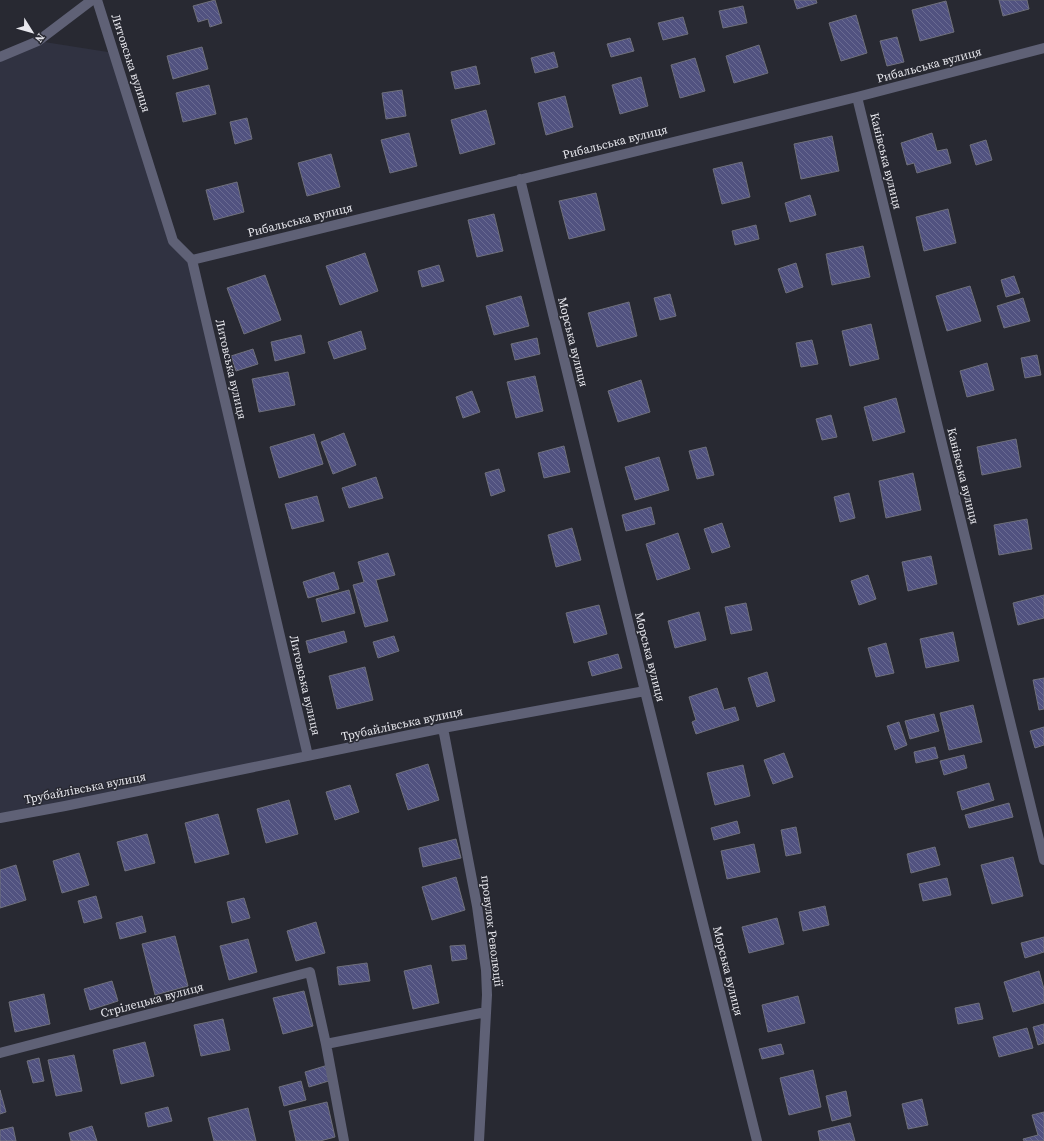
<svg xmlns="http://www.w3.org/2000/svg" width="1044" height="1141" viewBox="0 0 1044 1141" font-family="'Source Serif 4',serif">
  <defs>
    <pattern id="building-back-hatch" width="6" height="6" patternUnits="userSpaceOnUse"><rect width="6" height="6" fill="#515280"/><path d="M-1 5l2 2M0 0l6 6M5-1l2 2" fill="none" stroke="#6a6b92"/></pattern>
  </defs>
  <rect width="100%" height="100%" fill="#282932"/>
  <!-- built -->
  <path fill="#303241" d="M38,41L114,53L173,241L192,260L308,756L0,818V57Z"/>
  <!-- building -->
  <path fill="url(#building-back-hatch)" stroke="#6f707b" d="M215,0L222,23L210,27L208,19L198,22L193,6Z
    M794,0H816L817,3L797,9Z
    M999,0H1027L1029,9L1003,16Z
    M946,1L954,32L920,41L912,10Z
    M743,6L747,23L723,28L719,11Z
    M856,15L867,53L841,61L829,23Z
    M683,17L688,34L663,40L658,23Z
    M897,37L904,62L887,66L880,41Z
    M630,38L634,51L611,57L607,44Z
    M759,45L768,73L734,83L726,56Z
    M202,47L208,69L173,79L167,56Z
    M554,52L558,67L535,73L531,58Z
    M695,58L705,91L680,98L671,65Z
    M476,66L480,84L455,89L451,72Z
    M641,77L648,106L620,114L612,85Z
    M209,85L216,114L183,122L176,93Z
    M402,90L406,116L386,119L382,93Z
    M565,96L573,127L546,135L538,103Z
    M486,110L495,144L460,154L451,120Z
    M247,118L252,139L235,144L230,122Z
    M409,133L417,166L390,173L381,140Z
    M932,133L937,151L947,149L951,163L917,173L914,163L907,165L901,143Z
    M832,136L839,171L801,179L794,144Z
    M986,140L992,160L976,165L970,145Z
    M331,154L340,187L307,196L298,163Z
    M742,162L750,197L722,204L713,169Z
    M237,182L244,212L214,220L206,190Z
    M596,193L605,230L569,239L559,201Z
    M810,195L816,215L790,222L785,203Z
    M948,209L956,243L924,251L916,217Z
    M494,214L503,251L477,257L468,220Z
    M756,225L759,239L735,245L732,231Z
    M863,246L870,277L832,285L826,254Z
    M365,253L378,291L340,305L326,266Z
    M796,263L803,287L786,293L778,269Z
    M439,265L444,281L422,287L418,271Z
    M265,275L281,320L244,334L227,288Z
    M1014,276L1020,293L1006,297L1001,280Z
    M970,286L981,321L947,331L936,296Z
    M670,294L676,316L660,320L654,298Z
    M521,296L529,326L494,335L486,306Z
    M1023,298L1030,321L1004,328L997,306Z
    M629,302L637,336L597,347L588,313Z
    M871,324L879,359L850,366L842,331Z
    M361,331L366,349L334,359L328,342Z
    M301,335L305,353L275,361L271,342Z
    M537,338L540,354L515,360L511,344Z
    M812,340L818,364L801,367L796,343Z
    M253,349L258,364L236,371L231,356Z
    M1037,355L1041,375L1025,378L1021,358Z
    M987,363L994,390L967,397L960,371Z
    M288,372L295,405L259,412L252,379Z
    M535,376L543,411L516,418L507,382Z
    M641,380L650,412L618,422L608,391Z
    M472,391L480,412L463,418L456,397Z
    M896,398L905,432L873,441L864,407Z
    M831,415L837,437L822,440L816,419Z
    M344,433L356,465L333,474L321,442Z
    M314,434L323,464L279,478L270,447Z
    M1016,439L1021,467L982,475L977,447Z
    M564,446L570,472L544,478L538,453Z
    M706,447L714,475L697,479L689,451Z
    M659,457L669,490L635,500L625,467Z
    M499,469L505,491L491,496L485,473Z
    M913,473L921,510L886,518L879,481Z
    M376,477L383,498L349,508L342,488Z
    M849,493L855,518L840,522L834,497Z
    M317,496L324,521L292,529L285,504Z
    M651,507L655,524L626,531L622,515Z
    M1027,519L1032,549L999,555L994,525Z
    M722,523L730,547L712,553L704,529Z
    M572,528L581,560L556,567L548,535Z
    M678,533L690,569L657,580L646,544Z
    M388,553L395,575L376,580L388,621L365,627L353,585L364,582L358,562Z
    M931,556L937,584L908,591L902,562Z
    M334,572L339,589L308,598L303,582Z
    M868,575L876,599L859,605L851,581Z
    M349,590L355,613L322,622L316,599Z
    M1044,595V618L1018,625L1013,603Z
    M746,603L752,630L731,634L725,607Z
    M599,605L607,634L574,643L566,613Z
    M699,612L706,640L675,648L668,621Z
    M344,631L347,642L309,653L306,641Z
    M953,632L959,661L926,668L920,639Z
    M394,636L399,651L378,658L373,642Z
    M886,643L894,673L876,677L868,648Z
    M618,654L622,668L592,676L588,662Z
    M365,667L373,700L337,709L329,676Z
    M767,672L775,701L757,707L748,678Z
    M1044,678V709L1039,710L1033,680Z
    M717,688L724,710L735,707L739,720L696,734L692,722L696,720L689,697Z
    M973,705L982,742L949,750L940,713Z
    M934,714L939,731L910,739L905,721Z
    M899,722L907,745L895,750L887,726Z
    M1044,727V745L1035,748L1030,731Z
    M935,747L938,758L916,763L914,752Z
    M784,753L793,777L773,784L764,760Z
    M964,755L967,768L944,775L940,761Z
    M428,764L439,800L408,810L396,774Z
    M743,765L750,796L715,805L707,773Z
    M989,783L994,800L962,810L957,792Z
    M350,785L359,812L335,820L326,792Z
    M289,800L298,834L266,843L257,809Z
    M1009,803L1013,817L969,828L965,815Z
    M218,814L229,854L195,863L185,823Z
    M737,821L740,833L714,840L711,828Z
    M796,827L801,853L786,856L781,830Z
    M147,834L155,863L125,871L117,842Z
    M456,839L461,858L423,867L419,848Z
    M754,844L760,872L727,879L721,851Z
    M935,847L940,865L911,873L907,854Z
    M79,853L89,885L62,893L53,861Z
    M1013,857L1023,896L992,904L981,865Z
    M16,865L26,900L0,908V870Z
    M456,877L465,910L432,920L422,887Z
    M947,878L951,895L923,901L919,884Z
    M96,896L102,918L84,923L78,901Z
    M244,898L250,918L232,923L227,902Z
    M825,906L829,925L803,931L799,912Z
    M142,916L146,932L120,939L116,923Z
    M777,918L784,944L749,953L742,927Z
    M316,922L325,953L296,961L287,931Z
    M175,936L188,986L155,995L142,944Z
    M1044,937V952L1025,958L1021,943Z
    M248,939L257,972L229,980L220,946Z
    M465,945L467,959L452,961L450,946Z
    M367,963L370,981L339,985L337,967Z
    M431,965L439,1003L413,1009L404,971Z
    M1039,971L1044,989V1003L1013,1012L1004,982Z
    M112,981L118,1001L90,1010L84,989Z
    M304,991L313,1026L283,1034L273,998Z
    M44,994L50,1024L15,1032L9,1002Z
    M798,996L805,1023L768,1032L762,1005Z
    M979,1003L983,1019L958,1024L955,1008Z
    M223,1019L230,1050L201,1056L194,1025Z
    M1044,1024V1043L1038,1045L1033,1027Z
    M1027,1028L1033,1048L999,1057L993,1037Z
    M145,1042L154,1076L121,1084L113,1050Z
    M781,1044L784,1054L762,1059L759,1049Z
    M74,1055L82,1091L56,1096L48,1060Z
    M39,1058L44,1081L33,1083L27,1061Z
    M328,1065L332,1080L309,1087L305,1072Z
    M813,1070L821,1107L789,1115L780,1078Z
    M301,1081L306,1100L284,1106L279,1087Z
    M0,1090L6,1112L0,1114Z
    M846,1091L851,1116L832,1121L826,1096Z
    M922,1099L928,1125L908,1129L902,1104Z
    M327,1102L335,1137L320,1141H296L289,1111Z
    M168,1107L172,1121L148,1127L145,1113Z
    M248,1108L256,1141H214L208,1118Z
    M1044,1112V1141H1024L1023,1139L1038,1135L1032,1115Z
    M850,1123L855,1141H820L818,1131Z
    M92,1126L97,1141H71L69,1133Z
    M13,1127L16,1141H0V1130Z"/>
  <g fill="none" stroke-linecap="round" stroke-linejoin="round">
    <!-- street -->
    <path stroke="#5f6176" stroke-width="10" d="M97,0L173,241L192,260L308,756
      M0,57L38,41L92,0
      M857,97L1044,860
      M520,179L645,691L757,1141
      M192,260L857,97L1044,48
      M443,728L477,906L486,970L487,995L479,1141
      M0,818L65,806L443,728L645,691
      M326,1044L486,1012
      M0,1053L310,972L326,1044L344,1141"/>
  </g>
  <g text-anchor="middle" dominant-baseline="central" stroke-width="3" stroke-linejoin="round" paint-order="stroke">
    <!-- street labels -->
    <g font-size="12" fill="#e8e8ee" stroke="#282932">
      <text transform="translate(131 63) rotate(72)">Литовська вулиця</text>
      <text transform="translate(929 65) rotate(-15)">Рибальська вулиця</text>
      <text transform="translate(615 142) rotate(-14)">Рибальська вулиця</text>
      <text transform="translate(886 161) rotate(76)">Канівська вулиця</text>
      <text transform="translate(300 220) rotate(-14)">Рибальська вулиця</text>
      <text transform="translate(573 342) rotate(76)">Морська вулиця</text>
      <text transform="translate(231 369) rotate(77)">Литовська вулиця</text>
      <text transform="translate(963 476) rotate(76)">Канівська вулиця</text>
      <text transform="translate(650 657) rotate(76)">Морська вулиця</text>
      <text transform="translate(305 685) rotate(77)">Литовська вулиця</text>
      <text transform="translate(402 724) rotate(-12)">Трубайлівська вулиця</text>
      <text transform="translate(85 788) rotate(-11)">Трубайлівська вулиця</text>
      <text transform="translate(492 931) rotate(83)">провулок Революції</text>
      <text transform="translate(728 971) rotate(76)">Морська вулиця</text>
      <text transform="translate(152 1000) rotate(-15)">Стрілецька вулиця</text>
    </g>
  </g>
  <!-- north arrow -->
  <g transform="translate(32 32) rotate(127)" stroke="#282932" stroke-width="3" paint-order="stroke">
  <path d="M0-3L7 15L0 10L-7 15Z" fill="#e8e8ee"/>
  <text y="-6" font-size="11" font-weight="bold" text-anchor="middle" fill="#e8e8ee">N</text>
  </g>
</svg>
